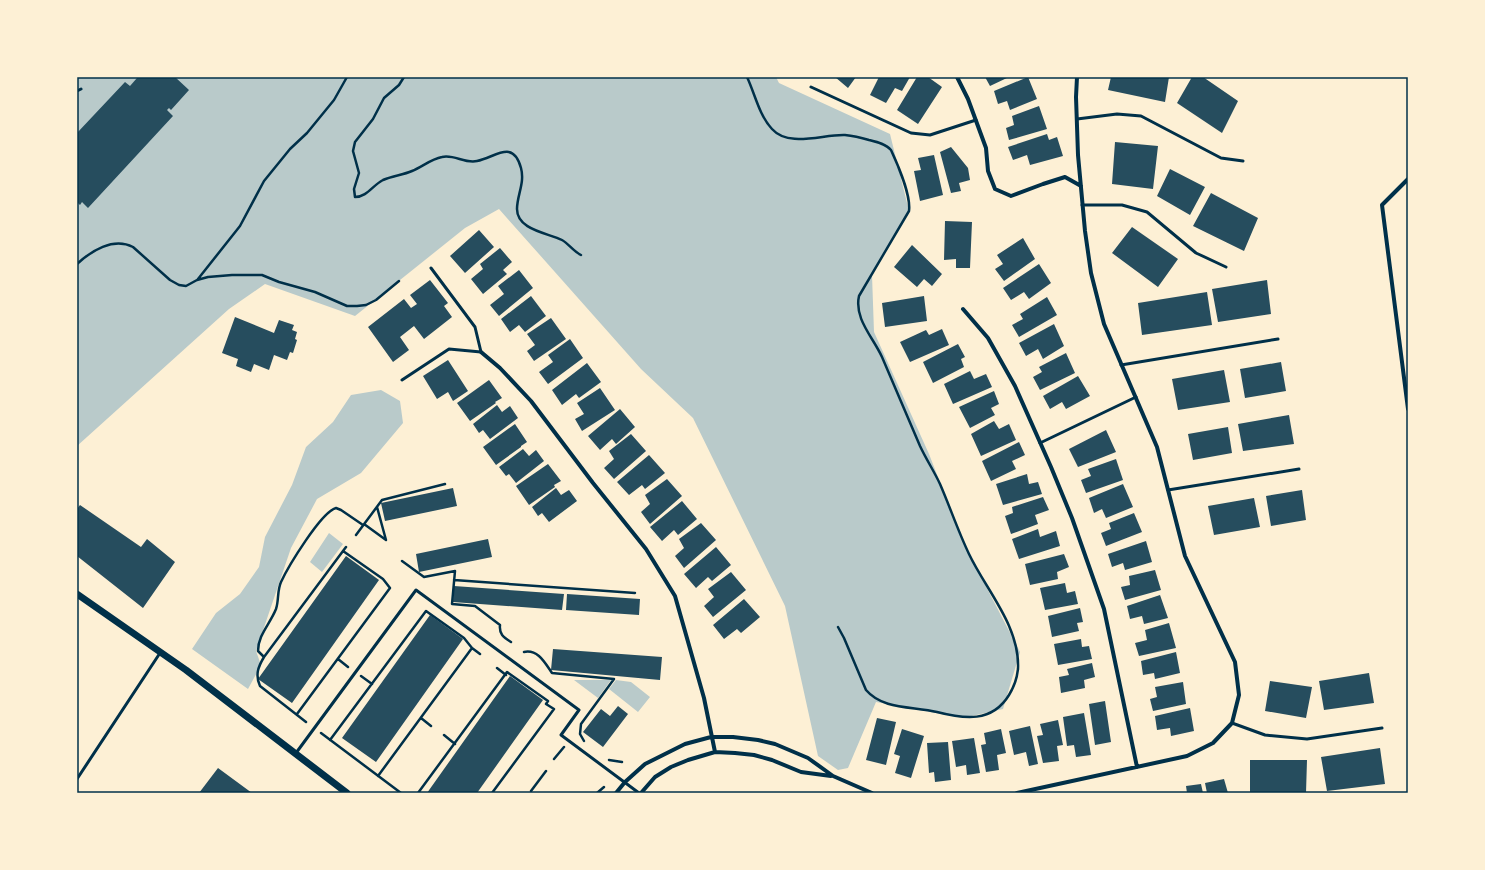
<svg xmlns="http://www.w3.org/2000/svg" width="1485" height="870" viewBox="0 0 1485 870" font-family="'Sofia Sans Condensed',sans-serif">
  <rect width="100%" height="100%" fill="#fdf0d5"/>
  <!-- green -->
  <path fill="#b9caca" d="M77,77H776L779,83L890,134L909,211L872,275L874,332L929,454L964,544L1020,652L1003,709L963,718L876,702L848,768L838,770L818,756L785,606L693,418L641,369L499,209L465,228L355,316L265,284L229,309L77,446Z
    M381,390L400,401L403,423L361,473L317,499L291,548L256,651L261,665L248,689L192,649L216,613L240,594L259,567L265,537L292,485L306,447L333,422L351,395Z
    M329,533L343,544L322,572L310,562Z
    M574,680H611L598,698Z
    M616,680L631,682L650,697L638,712L609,689Z"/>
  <!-- building -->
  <path fill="#264d5e" d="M137,77H175L189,90L171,110L169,108L167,110L173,116L88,208L82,202L80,205L77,202V133L125,82L130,86L137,78Z
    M835,77H856L848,88Z
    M879,77H910L902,91L895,88L886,103L870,95Z
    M917,77H928L942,87L918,124L897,110Z
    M985,77H1009L990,86Z
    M1028,77L1037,99L1010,110L1007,101L998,104L994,91Z
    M1111,77H1169L1165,102L1108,90Z
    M1192,77H1203L1238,101L1222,133L1177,103Z
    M1039,106L1047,129L1009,140L1006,128L1014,125L1012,116Z
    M1047,134L1049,140L1057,137L1063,156L1030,165L1027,155L1013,160L1008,147Z
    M1115,142L1158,146L1153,189L1112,184Z
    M951,147L968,168L970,180L959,183L961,191L951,193L940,152Z
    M934,155L943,195L920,201L914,171L921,170L918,158Z
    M1170,169L1205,187L1190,215L1157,196Z
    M1211,193L1258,218L1244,251L1193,226Z
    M945,221L972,222L970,268H956V259L944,260Z
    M1132,227L1178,259L1158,287L1112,253Z
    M479,230L494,247L465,273L450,256Z
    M1023,238L1035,259L1004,281L995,269L1003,264L997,255Z
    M912,245L942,274L932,286L924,279L917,287L894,267Z
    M500,248L512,262L503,270L507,274L483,294L471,279L483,269L480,264Z
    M1039,264L1051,283L1029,299L1024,292L1011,300L1003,288Z
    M519,270L533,288L499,316L490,305L504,294L498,286Z
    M430,280L448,303L444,306L452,317L424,339L414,326L400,337L409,350L393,362L368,327L404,299L411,308L417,304L410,295Z
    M1267,280L1271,314L1218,322L1212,289Z
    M1207,292L1212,325L1142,335L1138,303Z
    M531,296L546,316L525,332L519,325L510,332L501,319Z
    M924,296L927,321L885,327L882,303Z
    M1047,297L1057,315L1019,337L1012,325L1023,319L1020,314Z
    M235,317L274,333L279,320L294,325L292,330L297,332L295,339L297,340L293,353L290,352L287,360L274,355L269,370L254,364L251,372L236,366L238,359L222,353Z
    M551,318L566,339L534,361L527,351L535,345L527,334Z
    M1054,324L1064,346L1043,359L1038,349L1026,356L1019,343Z
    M942,329L949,345L910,362L900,342L926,330L929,335Z
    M570,339L583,358L548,384L539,372L553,362L548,355Z
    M958,344L965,357L961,359L964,367L933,383L923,362Z
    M1066,353L1075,373L1040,390L1033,377L1042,372L1039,367Z
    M448,360L468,391L453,401L448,392L437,399L423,376Z
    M1281,362L1286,391L1245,398L1240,369Z
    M587,363L601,382L579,398L576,394L562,405L552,390Z
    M1224,370L1230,402L1178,410L1172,379Z
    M970,371L974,379L986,374L992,387L953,404L944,384Z
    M1078,376L1090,396L1066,409L1062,402L1050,409L1043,396Z
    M489,380L502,398L495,402L496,403L470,421L457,403Z
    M600,388L615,410L582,431L575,419L584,414L577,403Z
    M994,391L999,404L991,408L995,415L970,428L959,407Z
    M497,405L502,412L510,406L518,418L490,439L483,430L479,433L473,424Z
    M620,409L635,427L616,444L612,439L600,450L588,436Z
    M1289,415L1294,444L1243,451L1238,424Z
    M994,421L999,429L1009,424L1016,440L981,456L971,434Z
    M515,424L527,442L521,446V447L496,465L483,447Z
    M1228,427L1232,453L1193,460L1188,434Z
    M1106,430L1116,452L1078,467L1069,449Z
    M631,434L646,451L614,479L604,468L614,459L609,451Z
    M1019,442L1025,455L1012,461L1016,469L991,481L982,461Z
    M523,449L529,456L536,450L544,461L516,483L509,474L506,476L499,467Z
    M649,455L665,473L645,489L642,485L629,495L617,482Z
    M1116,459L1123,480L1086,493L1081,480L1091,476L1088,469Z
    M548,464L561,481L554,485L555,487L529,505L516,486Z
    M1027,474L1029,484L1038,482L1042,494L1003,505L996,484Z
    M667,479L682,496L650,524L641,512L650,504L645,495Z
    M1123,484L1133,507L1106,518L1102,509L1094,513L1089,498Z
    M453,488L457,506L385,521L381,503Z
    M556,488L561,495L569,490L577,501L549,522L542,513L538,516L532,507Z
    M1302,490L1306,520L1271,526L1266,496Z
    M1043,497L1049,510L1035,515L1038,524L1011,534L1005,516L1013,513L1012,507Z
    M1254,498L1260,527L1214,535L1208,506Z
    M682,501L697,519L678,535L674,530L662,541L650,527Z
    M80,505L141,547L147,539L175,562L143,608L77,556V509Z
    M1134,513L1142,532L1106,546L1101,533L1111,529L1109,523Z
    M701,523L716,540L684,568L675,556L684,548L679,539Z
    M1038,529L1040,537L1056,531L1060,546L1019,559L1012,539Z
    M488,539L492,557L419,572L416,554Z
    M1146,541L1152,562L1125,570L1123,563L1112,567L1108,554Z
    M716,547L731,565L712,581L708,577L696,588L684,574Z
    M1064,554L1069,567L1057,572L1058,579L1030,585L1025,564Z
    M346,556L379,580L292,703L258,679Z
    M1155,570L1161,590L1125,600L1121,587L1130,585L1129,576Z
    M731,572L746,590L713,617L704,606L714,597L708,589Z
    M1065,583L1067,593L1075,591L1078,604L1045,610L1040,588Z
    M454,586L564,594L562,610L453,602Z
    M567,594L640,599L639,615L566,610Z
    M1160,595L1168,618L1144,624L1142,616L1130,619L1127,606Z
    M744,599L760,617L741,633L737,629L724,639L713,625Z
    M1080,608L1083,622L1077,623L1079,631L1052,637L1048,616Z
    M430,615L463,639L376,762L342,738Z
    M1169,623L1176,648L1139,656L1135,643L1147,640L1145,630Z
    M1081,639L1082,647L1089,646L1092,659L1058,665L1054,644Z
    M553,649L662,657L660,680L551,670Z
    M1176,652L1180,673L1155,679L1154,673L1143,675L1141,661Z
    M1092,663L1095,677L1084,680L1085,688L1061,693L1059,677L1069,675L1067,669Z
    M1369,673L1374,703L1324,710L1319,681Z
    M510,676L543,700L477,793H427Z
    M1270,681L1312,687L1306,718L1265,711Z
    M1183,682L1186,704L1153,711L1150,699L1157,697L1155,687Z
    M1105,701L1111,742L1095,745L1089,704Z
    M618,706L628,714L603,747L583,732L601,709L610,716Z
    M1190,708L1194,731L1171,736L1170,728L1157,730L1155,716Z
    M1084,713L1091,755L1076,757L1074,745L1067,746L1063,717Z
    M877,718L896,722L886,765L866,760Z
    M1058,720L1063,745L1057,746L1059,761L1043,763L1037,736L1043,735L1040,724Z
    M1030,726L1038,764L1029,766L1026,752L1014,755L1009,731Z
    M902,729L924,736L911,778L895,773L900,756L894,754Z
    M1001,729L1006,753L997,755L999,770L986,772L981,745L986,744L984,733Z
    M974,738L980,773L967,775L966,765L956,767L952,741Z
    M948,742L951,780L935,782L934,772L929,773L927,743Z
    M1380,748L1385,784L1327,791L1321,757Z
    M1250,760H1307L1306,793H1250Z
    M218,768L252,793H199Z
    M1224,779L1228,793H1207L1205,783Z
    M1201,784L1203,793H1187L1186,786Z"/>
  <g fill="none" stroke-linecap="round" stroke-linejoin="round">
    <!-- path -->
    <path stroke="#003049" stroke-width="2.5" d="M404,77L399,85L384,98L373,119L355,142L353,151L359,173L354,189L355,197C367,197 373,185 383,180C392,176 403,175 412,171C422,167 431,159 442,157C454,154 465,164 477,161C496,157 513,139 521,168C525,183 517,195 517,209C517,230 548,233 562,240C569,244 573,251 581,255
      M747,77C755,94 759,115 772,129C789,148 823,134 845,135C854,136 862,138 869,140C877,142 886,144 891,150C898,165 911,196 909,211L859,296C854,319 873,337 882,357C895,387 907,416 920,446C926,459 934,471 940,484C950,507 958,531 969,554C986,590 1020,626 1018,669C1017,678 1014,687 1009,695C992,723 964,719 937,712C913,706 883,710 866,690L844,638L838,627
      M77,264C91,251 113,237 133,247L170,280L179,285L186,286L197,280L208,277L232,275H262L279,282L315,292L347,306H357L366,305L376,300L399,281
      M198,279L240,226L264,181L290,149L307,133L334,100L347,77
      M364,524L386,540L377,507
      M356,535L382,500L445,484
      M343,551L346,547
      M402,561L424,577L455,571L452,604L475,606L500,625C499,634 503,637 511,642
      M454,580L635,593
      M472,648L480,654
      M524,652C538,649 545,663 552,673L614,679L581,724L580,734L584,741
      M264,657L343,551L383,579L390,588L297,714
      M338,659L348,667
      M497,668L506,675
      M361,676L372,684
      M421,718L431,726
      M306,722L260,686C255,675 258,667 264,657L258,651C258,635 270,624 276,609C279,600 277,591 281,582C288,567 321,512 336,508L341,510L363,525
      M321,733L401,793
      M444,735L455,744
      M330,740L426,611L464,638L472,648L378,776
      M554,759L564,747
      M609,760L622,762
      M531,791L546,771
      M418,793L507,672L548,701L546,704L554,709L492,793
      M597,793L604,787"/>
    <!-- service -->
    <path stroke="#003049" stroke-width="3" d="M811,87L911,133L930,135L976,120
      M77,91L81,89
      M1077,119L1117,114L1141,116L1221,158L1243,161
      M1082,205H1122L1147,212L1196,253L1226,267
      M1121,365L1278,339
      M402,380L449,349L481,352L475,327L431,268
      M1040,443L1136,397
      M1168,490L1299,469
      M1232,723L1265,735L1307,739L1382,728
      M296,753L416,590L579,710L561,735L639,793
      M77,779L160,653"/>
    <!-- minor -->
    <path stroke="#003049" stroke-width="4" d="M957,77L968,99L986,148L988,171L995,189L1011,196L1043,184L1065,177L1081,186
      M1408,179L1382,205L1408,409
      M963,309L988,338L1015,386L1051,467L1072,518L1104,609L1137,767
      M481,352L500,368L531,401L593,483L646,549L675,596L704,698L715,752
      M616,793L625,782L645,764L685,744L711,737H733L758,740L775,744L808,758L833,776L872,793
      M641,793L655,777L671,767L688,760L715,752L735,753L754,755L772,760L801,772L831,776
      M1017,793L1187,756L1213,743L1232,723L1239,695L1235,662L1185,556L1157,447L1104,324L1091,273L1085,231L1078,155L1076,97L1077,77"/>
    <!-- tertiary -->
    <path stroke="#003049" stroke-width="7" d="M77,594L186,670L347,793"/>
  </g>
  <!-- border -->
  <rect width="1485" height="870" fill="none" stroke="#fdf0d5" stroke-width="156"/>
  <rect x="78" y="78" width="1329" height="714" fill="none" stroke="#003049" stroke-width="1.5"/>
</svg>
